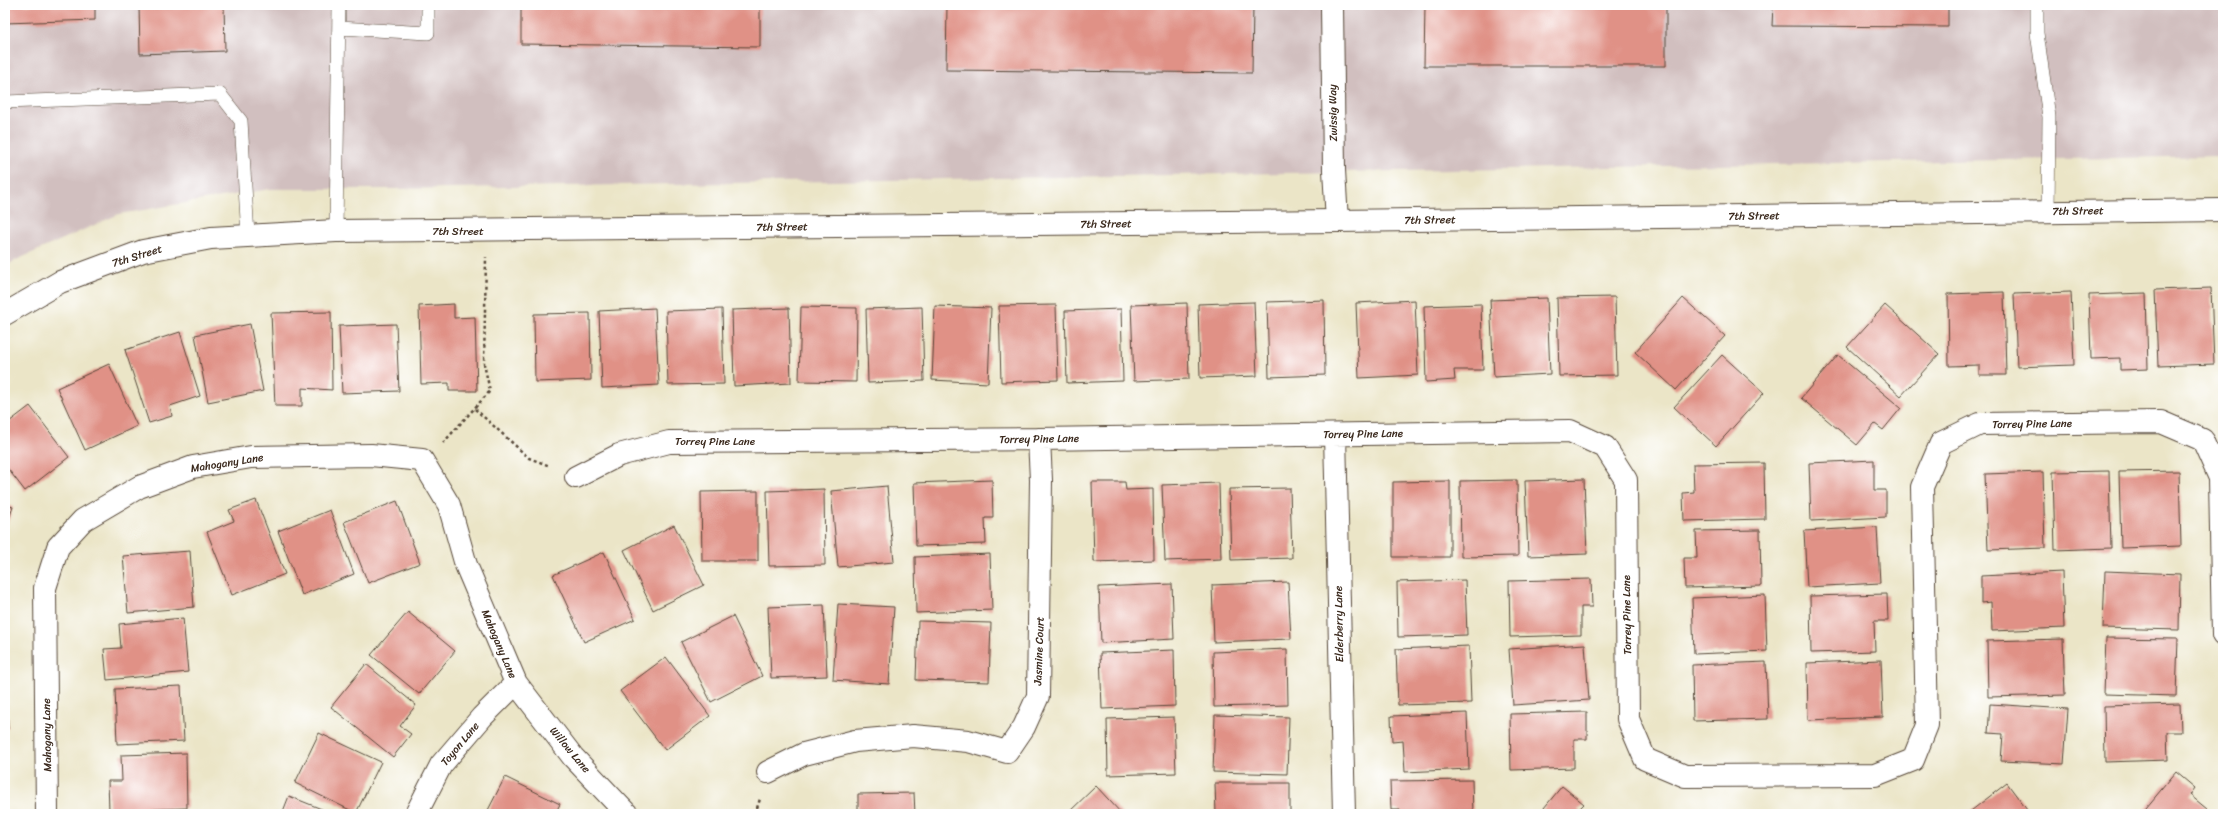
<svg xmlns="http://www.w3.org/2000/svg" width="2228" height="819" viewBox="0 0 2228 819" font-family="Sriracha,sans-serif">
  <rect width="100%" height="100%" fill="#fff"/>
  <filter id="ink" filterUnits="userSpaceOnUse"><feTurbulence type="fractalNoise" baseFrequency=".025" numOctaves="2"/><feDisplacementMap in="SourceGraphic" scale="8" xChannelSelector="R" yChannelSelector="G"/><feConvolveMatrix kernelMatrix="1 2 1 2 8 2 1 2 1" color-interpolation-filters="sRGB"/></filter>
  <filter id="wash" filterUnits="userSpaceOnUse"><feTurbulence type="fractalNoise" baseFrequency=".012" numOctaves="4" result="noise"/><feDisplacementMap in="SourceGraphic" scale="16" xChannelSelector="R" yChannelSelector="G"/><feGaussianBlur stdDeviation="0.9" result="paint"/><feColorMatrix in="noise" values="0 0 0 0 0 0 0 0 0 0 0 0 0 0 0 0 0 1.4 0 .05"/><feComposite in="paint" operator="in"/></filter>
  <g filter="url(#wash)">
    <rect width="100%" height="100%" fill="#ebe5c7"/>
    <!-- industrial -->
    <path fill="#d1bfbf" d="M5,5H2223V156L397,189H270L119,214L14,261L5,267Z"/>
    <g id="blocks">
      <!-- building -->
      <path fill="#e09186" d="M5,5H95V20L5,23Z
        M139,5H224L225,51L140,54Z
        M521,5H760V47L521,44Z
        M947,5H1253L1252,73L946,70Z
        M1425,5H1666V66H1424Z
        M1773,5H1948V27L1772,26Z
        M2211,288L2214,364L2158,366L2155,290Z
        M2004,292L2006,375H1979V365L1949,366L1948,294Z
        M2071,292L2074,365L2017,367L2014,294Z
        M2146,293L2148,369L2120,370V358L2091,359L2089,295Z
        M1615,297L1617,375L1559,376L1557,298Z
        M1547,298L1550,374L1494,377L1490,300Z
        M1683,298L1725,336L1676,390L1635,352Z
        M1324,300L1325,375L1269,377L1267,302Z
        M1415,300L1418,375L1359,378L1356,303Z
        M1254,302L1257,376L1200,378L1198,304Z
        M1187,303L1189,379L1134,381L1131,305Z
        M454,304V318L475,317L477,391H449V383L421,384L419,306Z
        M1481,304L1483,370H1454L1455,380L1426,382L1424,306Z
        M1056,305L1058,380L1001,382L999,306Z
        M1885,305L1939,354L1901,396L1847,347Z
        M935,306L991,308L988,383L932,380Z
        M801,307L857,308L856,382L799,381Z
        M922,307L924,381L868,383L866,309Z
        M655,308L659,385L602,388L599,311Z
        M789,308L791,383L734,386L732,310Z
        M722,309L724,384L668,385L666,311Z
        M1121,309L1123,381L1067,383L1065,311Z
        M331,312L332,390L302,388V406H275L271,313Z
        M590,313L591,380L535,382L534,314Z
        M250,324L263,391L208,402L195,335Z
        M396,324L399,391L342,393L339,326Z
        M180,332L200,396L170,406L172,416L149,423L125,350Z
        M1722,355L1764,393L1716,446L1674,407Z
        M1838,355L1901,408L1883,430L1875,424L1857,445L1801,398Z
        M109,364L137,426L85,450L57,388Z
        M30,406L69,457L25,491L5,465V425Z
        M1874,460V490H1886V517L1811,521L1809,463Z
        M1764,463L1765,519L1684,521L1683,493L1694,492L1693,464Z
        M2109,471L2111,548L2055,550L2053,472Z
        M2179,471L2181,546L2121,548L2119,472Z
        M2043,472L2045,548L1988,550L1985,474Z
        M1584,479L1587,554L1528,556L1525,481Z
        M992,480L993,518H985L986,544L916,546L914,483Z
        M1517,480L1518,556L1461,557L1460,481Z
        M1450,481V557H1393V482Z
        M1092,482H1125L1126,490L1153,489L1154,560L1094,562Z
        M1219,483L1221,559L1165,561L1162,485Z
        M887,486L894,562L838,567L831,491Z
        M1290,488L1292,558L1231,560L1229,489Z
        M824,489L825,565L769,566L767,491Z
        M758,491V561H702L701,492Z
        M256,500L285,574L232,595L207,532L234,521L229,510Z
        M397,501L420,563L368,583L344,522Z
        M5,504L13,507L5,530Z
        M330,510L354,574L302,595L278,531Z
        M674,525L704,585L653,610L624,550Z
        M1877,527L1880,583L1807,587L1804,531Z
        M1760,530L1761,586L1685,588L1684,558H1697L1696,531Z
        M190,551L194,607L128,613L123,556Z
        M604,552L635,619L584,642L553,575Z
        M990,554L992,610L916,613L915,557Z
        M2105,571L2180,574L2179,630L2103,628Z
        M2062,572L2064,628L1992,631L1991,602L1981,603V576Z
        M1591,579L1592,607H1581V635L1510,637L1509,581Z
        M1465,580L1467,635L1398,637L1397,582Z
        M1288,582L1291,639L1214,642L1212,585Z
        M1172,584L1174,639L1101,643L1099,587Z
        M1887,594L1888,621H1874L1875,651L1811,653L1810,596Z
        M1765,595L1767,651L1694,654L1692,598Z
        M838,604L894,607L889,684L833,680Z
        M824,605L827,676L771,678L768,607Z
        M408,612L455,651L419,694L371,655Z
        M733,616L762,676L711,702L681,642Z
        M183,618L188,672L107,680L104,649L121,648L119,624Z
        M918,621L991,623L989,682L916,680Z
        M2106,638L2178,639L2176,696L2104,694Z
        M2063,639L2065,695L1988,697L1987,641Z
        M1585,644L1589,700L1513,705L1509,649Z
        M1469,646L1471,703L1398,705L1396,649Z
        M1287,649L1288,705L1214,707L1213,652Z
        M1174,650L1175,706L1102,709L1100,653Z
        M666,657L710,716L665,750L620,691Z
        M1881,660L1883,717L1808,720L1807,663Z
        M1766,662L1768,719L1693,721L1692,665Z
        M366,664L416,705L400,726L411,734L393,757L331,707Z
        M181,686L184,741L117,744L115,689Z
        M5,700H7L8,729H5Z
        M1990,704L2068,709L2064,764L2001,761L2003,734L1988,733Z
        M2180,704L2181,732H2167L2168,760L2105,762L2104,706Z
        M1587,712V739H1574V768L1511,770L1510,714Z
        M1467,713L1469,769L1405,772L1403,741L1392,742L1391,716Z
        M1215,715L1289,717L1287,774L1213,772Z
        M1174,717L1176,773L1108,775L1107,719Z
        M319,733L381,762L356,813L295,783Z
        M186,753L187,808L109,811L108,781H122L121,755Z
        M2176,772L2195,788L2190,795L2213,814H2141Z
        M505,777L560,804L555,814H486Z
        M1472,780L1473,814H1400V810H1391L1390,781Z
        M1215,783H1290V814H1216Z
        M2007,783L2030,814H1967Z
        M1096,786L1122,814H1067Z
        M1562,786L1584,804L1578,810L1583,814H1539Z
        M914,793L915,814H858V794Z
        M289,796L334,814H282Z"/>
    </g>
  </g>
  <g filter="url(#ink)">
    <use href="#blocks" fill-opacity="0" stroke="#554637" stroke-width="1"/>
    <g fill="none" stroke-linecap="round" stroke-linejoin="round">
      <defs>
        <path id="service" d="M2037,5V33L2049,117L2048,212
          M339,28L428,33V5
          M5,102L220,94L241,121L248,236
          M336,231L339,5"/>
        <path id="minor" d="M1332,5L1334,170L1337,221
          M1335,435L1344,814
          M576,477L619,455L669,442L1039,439L1570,431L1605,447L1626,480L1628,719L1645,759L1685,776L1875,775L1913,760L1927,725L1922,487L1941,443L1980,424L2161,422L2203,440L2220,478L2223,635
          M768,772L804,754L855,741L913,736L968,741L1007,752L1024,727L1038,696L1041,480L1039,439
          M47,814L45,588L58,547L83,520L139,487L193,467L251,457L371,455L422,460L449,505L466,565L516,683L573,757L627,814
          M416,814L441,765L482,717L516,683"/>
        <path id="tertiary" d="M5,314L60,282L143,251L211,238L336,231L1337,221L2223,210"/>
      </defs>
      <!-- service casing -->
      <use href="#service" stroke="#554637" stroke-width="14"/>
      <!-- minor casing -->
      <use href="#minor" stroke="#554637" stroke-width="24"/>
      <!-- tertiary casing -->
      <use href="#tertiary" stroke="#554637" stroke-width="24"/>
      <!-- path -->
      <path stroke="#554637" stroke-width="2.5" stroke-dasharray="3 3" stroke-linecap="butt" d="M475,409L529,458L550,466
        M443,443L490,391L484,364L486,257
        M755,814L760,799"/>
      <!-- service -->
      <use href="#service" stroke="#fff" stroke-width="13"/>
      <!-- minor -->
      <use href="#minor" stroke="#fff" stroke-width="22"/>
      <!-- tertiary -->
      <use href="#tertiary" stroke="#fff" stroke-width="22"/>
    </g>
  </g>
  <g text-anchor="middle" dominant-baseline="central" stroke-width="4" stroke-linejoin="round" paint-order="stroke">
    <!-- street labels -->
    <g font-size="11" fill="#3b2a1e" stroke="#fff">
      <text transform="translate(1333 113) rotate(-91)">Zwissig Way</text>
      <text transform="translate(2078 211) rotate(-1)">7th Street</text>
      <text transform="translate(1754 216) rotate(-1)">7th Street</text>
      <text transform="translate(1430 220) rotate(-1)">7th Street</text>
      <text transform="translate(1106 224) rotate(-1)">7th Street</text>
      <text transform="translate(782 227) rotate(-1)">7th Street</text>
      <text x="458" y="231">7th Street</text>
      <text transform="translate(137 256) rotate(-17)">7th Street</text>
      <text transform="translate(2032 424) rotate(-1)">Torrey Pine Lane</text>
      <text transform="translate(1363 434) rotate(-1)">Torrey Pine Lane</text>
      <text transform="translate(1039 439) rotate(-1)">Torrey Pine Lane</text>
      <text x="715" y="441">Torrey Pine Lane</text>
      <text transform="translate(227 463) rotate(-9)">Mahogany Lane</text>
      <text transform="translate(1627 615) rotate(-91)">Torrey Pine Lane</text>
      <text transform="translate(1339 624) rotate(-91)">Elderberry Lane</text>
      <text transform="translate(499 644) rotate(67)">Mahogany Lane</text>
      <text transform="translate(1039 651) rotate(-88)">Jasmine Court</text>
      <text transform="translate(47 735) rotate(-91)">Mahogany Lane</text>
      <text transform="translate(460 744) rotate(-50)">Toyon Lane</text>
      <text transform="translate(570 750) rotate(50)">Willow Lane</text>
    </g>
  </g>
  <!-- margin -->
  <rect width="2228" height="819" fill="none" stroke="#fff" stroke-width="20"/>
</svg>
